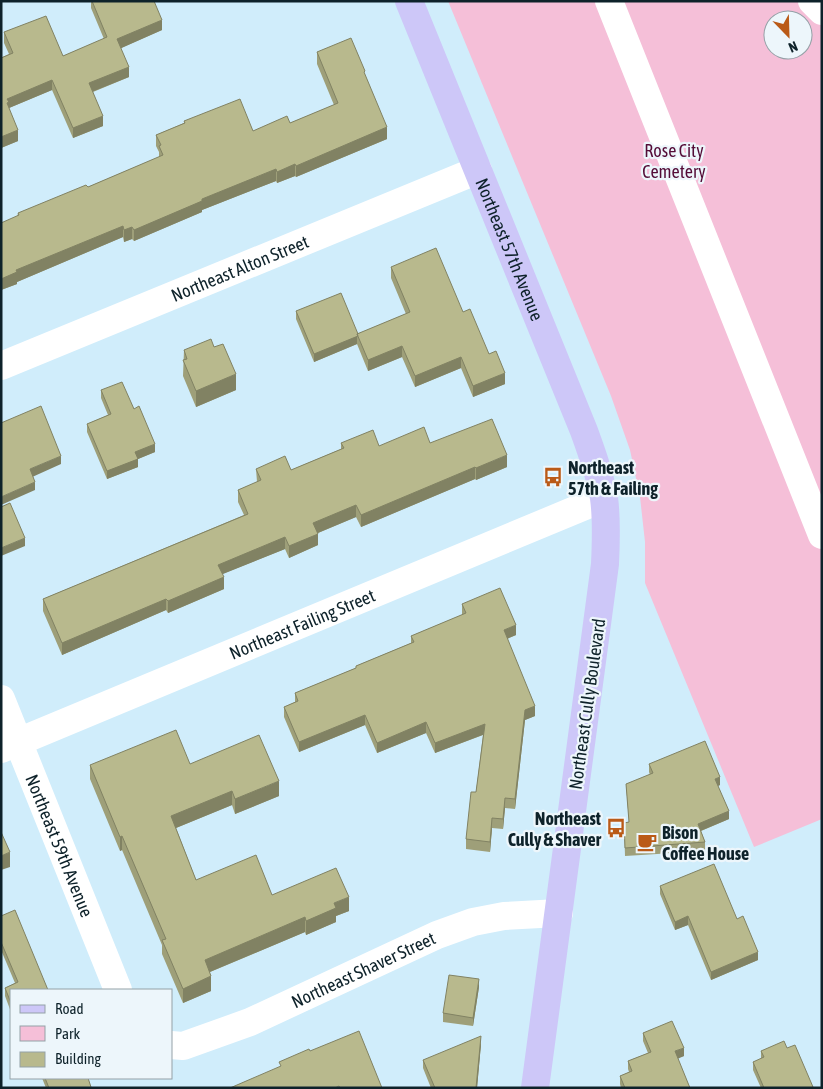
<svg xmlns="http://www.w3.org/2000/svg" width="823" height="1089" viewBox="0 0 823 1089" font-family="'Asap Condensed',sans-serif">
  <rect width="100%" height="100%" fill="#d0edfb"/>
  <!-- green -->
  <path fill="#f5bfd8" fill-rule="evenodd" d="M448,1H822V819L754,847L645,583V542L640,497L630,450L611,396ZM773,20H803V50H773Z"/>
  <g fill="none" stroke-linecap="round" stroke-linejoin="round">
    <!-- minor -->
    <g stroke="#fff" stroke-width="28">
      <path d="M609,1L822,535"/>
      <path d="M812,1L822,11"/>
      <path id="s1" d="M1,366L478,170"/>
      <path id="s2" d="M1,699L118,990"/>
      <path id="s3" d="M1,749L604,498"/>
      <path id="s4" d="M171,1045L183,1046L250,1022L437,935L473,922L504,916L559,913"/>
    </g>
    <!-- major -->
    <path stroke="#cdc7f8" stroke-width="28" id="s5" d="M409,1L584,431C592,453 600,475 604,498C607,520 606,543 605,564L535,1088"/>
  </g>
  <!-- wall -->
  <path fill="#9e9f79" d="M91,1H154L162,30L121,48L129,77L93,92L103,126L73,138L52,90L9,108L18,141L1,148V58L9,54L4,43V32L63,56L104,39L91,8Z
    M317,52L365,76L387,139L296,177L295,176L277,183L276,181L202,210V212L134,241L132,239L124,242L123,237L17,282V284L1,290L18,213L88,187L159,157V152L156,146V135L184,123V121L253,131L290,123L334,105L317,64Z
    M391,267L463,312L489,354L505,384L473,397L461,368L415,387L402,357L368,371L357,344L314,362L296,319V311L358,334L406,314L391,278Z
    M214,347L236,390L196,407L183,376L184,350Z
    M101,390L134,409L155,452L138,459V467L107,479L87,432V424L108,415L101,398Z
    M341,443L379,446L430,443L507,467L476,480L475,479L361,527L356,517L318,533V545L289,558L285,549L222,574L224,589L168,613L166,610L62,655L43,611V599L244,515L238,502V490L257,482L256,469L291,470L341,449Z
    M462,604L516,635L507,639L535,716L525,720L515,809L505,808L503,829L492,828L490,852L466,849V839L476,792L483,735L435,753L426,733L377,753L365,725L299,752L284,717V707L295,702V693L356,668V666L411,643V636L462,615Z
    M190,764L279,796L235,814L232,805L176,828L196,880L349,911L336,916V922L306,935L305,932L210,972L211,991L183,1003L162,954V945L122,850L120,851L90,779V765Z
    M649,764L720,785L718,786L729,819L701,831L705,842V851L625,856L624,823L629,822L626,784L650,775L649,772Z
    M660,886L737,919L758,960L711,980L688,925L675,930L660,894Z
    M1,916L48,990H11V1012L5,996V988L15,983L1,950Z
    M479,987L473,1026L443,1022V1013Z
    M643,1033L684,1056L677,1058L690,1088H621L620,1084V1076L629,1072L628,1069V1061L648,1053L643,1041Z
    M481,1044L477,1088H431L423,1068V1060Z
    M787,1048L813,1088H761L753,1070V1062L761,1059V1051Z
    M42,1078H88L91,1088H46Z"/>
  <!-- shaded-wall -->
  <path fill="#818263" d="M162,20V30L117,50V39Z
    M129,67V77L89,93V83Z
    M52,80V90L9,108L7,103V99Z
    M103,116V126L73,138V128Z
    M387,127V139L296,177V166Z
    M18,130V141L1,148V137Z
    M295,164V176L277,183V172Z
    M276,169V181L202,210V212L134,241V230L202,199Z
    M123,226V237L17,282V284L1,290V279L16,270Z
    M132,227V239L124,242V230Z
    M357,336V344L314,362V354Z
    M402,346V357L368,371V360Z
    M461,357V368L415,387V376Z
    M505,373V384L473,397V386Z
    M236,374V390L196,407V391Z
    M155,444V452L138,459V467L107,479V471L135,452Z
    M507,455V467L476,480V468Z
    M61,456V464L30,478V469Z
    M475,467V479L361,527V515Z
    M35,482V490L1,505V497Z
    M356,505V517L313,535V523Z
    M318,534V545L289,558V546Z
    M285,537V549L218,576V565Z
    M25,538V546L1,556V548Z
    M224,577V589L168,613V601Z
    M166,599V610L62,655V643Z
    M516,625V635L504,640V630Z
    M535,706V716L525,720L515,809V799L525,710Z
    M365,715V725L299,752V742Z
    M426,722V733L377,753V743Z
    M485,724V734L435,753V743Z
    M720,777V785L715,787V779Z
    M279,781V796L235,814V799Z
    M232,791V805L171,830V816Z
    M505,798V808L503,829V819Z
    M729,811V819L698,832V824Z
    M492,818V828L490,852V842Z
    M122,836V850L120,851V837Z
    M10,852V867L1,870V856Z
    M349,897V911L336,916V922L306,935V921L334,903Z
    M688,916V925L675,930V922Z
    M305,917V932L205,974V960Z
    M758,952V960L711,980V972Z
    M211,976V991L183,1003V989Z
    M479,979V987L473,1026V1018Z
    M481,1036V1044L477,1088H476Z
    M684,1048V1056L675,1060V1051Z"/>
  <!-- building -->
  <path fill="#b8b98d" stroke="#818263" d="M92,1H154L162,20L117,39L129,67L89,83L103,116L73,128L52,80L7,99L9,102L7,103L18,130L1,137V58L13,53L4,32L46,16L63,56L107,37Z
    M351,38L365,71L364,72L387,127L296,166L295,164L277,172L276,169L202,199V201L134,230L132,227L124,230L123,226L16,270L17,272L1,279V223L19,215L18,213L86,185L88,187L163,155L159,146L161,145L156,135L185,123L184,121L240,99L253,131L287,116L290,123L338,103L317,52Z
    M436,248L463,312L470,309L489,354L496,351L505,373L473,386L461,357L415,376L402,346L368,360L357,334L410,312L391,267Z
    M341,293L358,334H357L358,336L314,354L296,311Z
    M211,339L214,347L223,344L236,374L196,391L183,360L187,359L184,350Z
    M122,382L134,409L139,406L155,444L135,452L138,459L107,471L87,424L111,414L101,390Z
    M41,406L61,456L30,469L35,482L1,497V423Z
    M492,419L507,455L476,468L475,467L361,515L356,505L313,523L318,534L289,546L285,537L218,565L224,577L168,601L166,599L62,643L43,599L248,514L238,490L261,480L256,469L285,456L291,470L344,448L341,443L373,430L379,446L424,427L430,443Z
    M10,503L25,538L1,548V507Z
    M500,588L516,625L504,630L535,706L525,710L515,799L505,798L503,819L492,818L490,842L466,839L471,792H476L485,724L435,743L426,722L377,743L365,715L299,742L284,707L298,701L295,693L356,668V666L414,642L411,636L466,613L462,604Z
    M176,730L190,764L259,735L279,781L235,799L232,791L171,816L196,880L256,855L272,895L336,868L349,897L334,903L336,908L306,921L305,917L205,960L211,976L183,989L162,940L166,939L122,836L120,837L90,765Z
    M705,741L720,777L715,779L729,811L698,824L705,842L625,848L624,823L629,822L626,784L653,773L649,764Z
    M1,832L10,852L1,856Z
    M714,864L737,919L743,916L758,952L711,972L688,916L675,922L660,886Z
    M15,910L48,990H11V1003L5,988L18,982L1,942V916Z
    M449,975L479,979L473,1018L443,1013Z
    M672,1021L684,1048L675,1051L690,1088H625L620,1076L632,1071L628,1061L651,1052L643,1033Z
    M359,1031L382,1088H340L339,1086L335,1088H230L281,1066L279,1062L309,1049L310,1051Z
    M481,1036L476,1088H435L423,1060Z
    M784,1041L787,1048L795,1045L813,1087L810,1088H764L753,1062L764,1057L761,1051Z
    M45,1078H88L91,1087L89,1088H49Z"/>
  <!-- icons -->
  <defs>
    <symbol id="bus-bare" viewBox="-9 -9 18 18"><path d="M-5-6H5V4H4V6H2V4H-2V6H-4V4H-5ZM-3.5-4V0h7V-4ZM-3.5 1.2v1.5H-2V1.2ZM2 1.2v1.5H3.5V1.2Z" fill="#ba5a17" stroke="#edf6fb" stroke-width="2.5" paint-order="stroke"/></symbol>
    <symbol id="cafe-bare" viewBox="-9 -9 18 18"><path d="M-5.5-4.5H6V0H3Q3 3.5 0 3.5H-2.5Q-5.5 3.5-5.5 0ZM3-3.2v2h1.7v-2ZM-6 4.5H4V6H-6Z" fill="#ba5a17" stroke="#edf6fb" stroke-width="2.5" paint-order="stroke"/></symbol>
  </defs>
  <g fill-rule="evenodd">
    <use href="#bus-bare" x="539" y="463" width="28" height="28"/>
    <use href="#bus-bare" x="602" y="814" width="28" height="28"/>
    <use href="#cafe-bare" x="633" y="828" width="28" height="28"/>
  </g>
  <g text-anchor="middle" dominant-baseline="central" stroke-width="4.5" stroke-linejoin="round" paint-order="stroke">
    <!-- park labels -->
    <g font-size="18" fill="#540c37" stroke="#edf6fb">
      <text x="674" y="150">Rose City<tspan x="674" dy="21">Cemetery</tspan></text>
    </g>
    <!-- street labels -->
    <g font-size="18" fill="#0e222a" stroke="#edf6fb">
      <text stroke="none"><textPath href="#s5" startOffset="268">Northeast 57th Avenue</textPath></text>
      <text stroke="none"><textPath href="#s1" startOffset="258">Northeast Alton Street</textPath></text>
      <text stroke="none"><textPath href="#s3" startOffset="326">Northeast Failing Street</textPath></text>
      <text transform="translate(587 704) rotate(-82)">Northeast Cully Boulevard</text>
      <text stroke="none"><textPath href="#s2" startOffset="158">Northeast 59th Avenue</textPath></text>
      <text stroke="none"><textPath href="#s4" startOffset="208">Northeast Shaver Street</textPath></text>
    </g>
    <!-- poi labels -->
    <g font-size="18" font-weight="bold" fill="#0e222a" stroke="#edf6fb" text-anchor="start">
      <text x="568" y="467">Northeast<tspan x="568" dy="21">57th &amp; Failing</tspan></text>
      <text x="601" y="818" text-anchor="end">Northeast<tspan x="601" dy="21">Cully &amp; Shaver</tspan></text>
      <text x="662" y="832">Bison<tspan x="662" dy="21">Coffee House</tspan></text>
    </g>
  </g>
  <!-- border -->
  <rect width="823" height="1089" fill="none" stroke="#0e222a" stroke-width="5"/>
  <!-- legend -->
  <rect x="10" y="989" width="162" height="90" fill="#edf6fb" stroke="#94a1a7"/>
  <rect x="20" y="1005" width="25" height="8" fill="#cdc7f8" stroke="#94a1a7"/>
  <text x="55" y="1014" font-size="15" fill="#0e222a">Road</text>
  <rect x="20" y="1026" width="25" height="15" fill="#f5bfd8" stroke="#94a1a7"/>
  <text x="55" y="1039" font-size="15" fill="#0e222a">Park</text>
  <rect x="20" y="1052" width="25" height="15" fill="#b8b98d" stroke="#94a1a7"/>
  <text x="55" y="1064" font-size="15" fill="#0e222a">Building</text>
  <!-- north arrow -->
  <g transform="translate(788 35) rotate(157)"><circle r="24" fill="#edf6fb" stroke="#94a1a7"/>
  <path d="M0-4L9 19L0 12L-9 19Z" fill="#ba5a17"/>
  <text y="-8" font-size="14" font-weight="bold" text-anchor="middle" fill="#0e222a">N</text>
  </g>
</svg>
